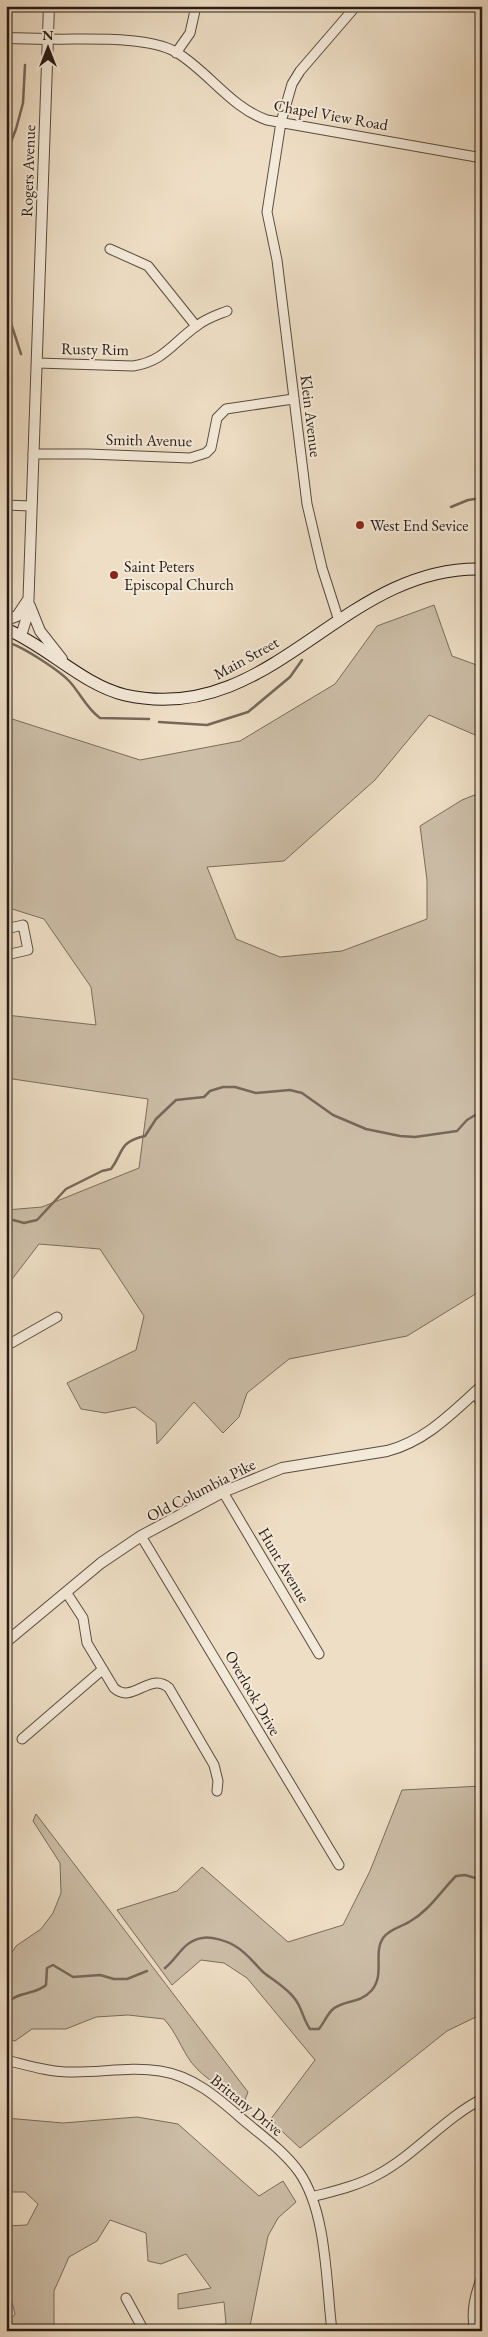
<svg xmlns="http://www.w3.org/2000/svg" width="488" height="2337" viewBox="0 0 488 2337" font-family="'EB Garamond',serif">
  <rect width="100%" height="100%" fill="#eedec5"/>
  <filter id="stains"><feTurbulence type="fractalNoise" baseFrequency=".004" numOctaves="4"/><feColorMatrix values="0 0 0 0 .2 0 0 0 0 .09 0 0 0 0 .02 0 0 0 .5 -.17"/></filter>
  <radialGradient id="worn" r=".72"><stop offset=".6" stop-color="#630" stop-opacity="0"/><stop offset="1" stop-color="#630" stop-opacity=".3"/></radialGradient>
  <!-- green -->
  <path fill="#ccbda7" stroke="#7a6c5e" d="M434,605L452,656L482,667V738L429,715L375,780L284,861L207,867L236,939L280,957L342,951L427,919V880L420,826L462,800L482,792V1290L407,1336L289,1359L247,1393L239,1417L223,1433L194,1402L157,1444L156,1423L135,1407L105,1413L81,1409L67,1383L136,1350L144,1316L100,1249L39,1244L6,1287V1210L42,1207L139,1168L148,1099L6,1078V1015L96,1025L91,987L44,919L6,907V717L140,760L240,741L335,684L377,626Z
    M482,1786V2014L447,2031L300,2148L270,2120L315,2060L247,1978L224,1963L201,1960L172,1985L117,1910L177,1891L202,1867L288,1942L343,1925L370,1871L402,1790Z
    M36,1814L248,2092L244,2102C226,2090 205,2080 191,2062C181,2048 176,2032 164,2019L128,2015L96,2017L66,2029H32L15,2041L6,2039V1962L16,1946L41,1929L53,1913L61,1893L60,1863L33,1821Z
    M137,2117L178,2124L259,2196L283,2181L296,2202L278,2218L268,2236L249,2331H191V2329L226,2324L224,2302L178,2309V2294L211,2288L186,2254L161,2264L148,2261L146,2233L110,2220L97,2241L69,2257L54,2291V2331H8V2323L15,2314L6,2279V2226L27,2225L38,2204L25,2192H6V2118L63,2123Z"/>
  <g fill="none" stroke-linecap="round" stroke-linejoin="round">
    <!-- stream -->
    <path stroke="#77675a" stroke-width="2.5" d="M10,190V170L7,152L16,129L23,103L25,65
      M6,308L21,354
      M451,507L468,500L482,498
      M6,642C21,645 60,671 70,682C80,693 87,709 100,718L149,719
      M159,722L207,725L248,712L290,677L302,660
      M6,1218L24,1223L37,1220L66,1189L102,1171L111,1169C124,1152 118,1142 145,1136L156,1119L176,1100L204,1097L210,1091L223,1087H235L256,1093L290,1090L302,1093L333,1115L366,1129L400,1136L415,1137L457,1131L467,1120L482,1111
      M165,1968C178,1958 183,1941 202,1938C211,1936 227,1941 235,1946C246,1952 254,1963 263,1972C274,1981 286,1987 295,1999C302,2008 303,2019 310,2029H319C323,2024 327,2015 332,2010C343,1999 359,2005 372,1990C385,1974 373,1953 383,1938C389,1929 401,1927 409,1922C429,1911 440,1892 456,1876L465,1875L482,1880
      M6,2003C19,1991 35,1995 46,1985L47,1968L53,1965L73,1977L100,1975L114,1979H127L147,1971"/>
    <defs>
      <path id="minor" d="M48,39C83,40 146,35 176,52C209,72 230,107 267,120L482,158
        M176,53L190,33L196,6
        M110,249L148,266L196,326
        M37,363L133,366C165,361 173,342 198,325C207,318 217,315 227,311
        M33,454H88L190,458L206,453L211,448L217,418L226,409L293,399
        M6,505L30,506
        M339,621L322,568L307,504L277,260L267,212L281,122L292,84L300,71L356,6
        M6,929L23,925L28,950L6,955
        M6,1346L57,1317
        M475,1392L482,1405
        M223,1492L319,1654
        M141,1536L339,1865
        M66,1592L83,1618L87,1643L114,1688C133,1705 149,1671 169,1688L214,1765L218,1781L217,1791
        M22,1739L102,1670
        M6,2060C27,2065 48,2072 69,2072C100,2073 130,2066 160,2071C193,2076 217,2097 241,2118C261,2135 284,2151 299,2172C327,2212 326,2283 332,2331
        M312,2197C334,2191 357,2186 377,2175C415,2155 443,2119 482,2099
        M126,2298L144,2331
        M475,2331C470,2312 475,2294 482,2277"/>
      <path id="tertiary" d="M6,38L48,39
        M30,606L40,631L62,659
        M6,620L17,616L27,601
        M21,636L28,613L49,6
        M6,1642L101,1563L141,1536L223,1492L282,1468L387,1451C426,1441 453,1412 482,1386"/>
      <path id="secondary" d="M6,629C47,646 83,685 125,695C272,728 341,565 482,569"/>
    </defs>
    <!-- minor casing -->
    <use href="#minor" stroke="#5a4b40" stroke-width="11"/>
    <!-- tertiary casing -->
    <use href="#tertiary" stroke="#5a4b40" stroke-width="12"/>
    <!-- secondary casing -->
    <use href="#secondary" stroke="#281a14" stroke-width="13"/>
    <!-- minor -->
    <use href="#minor" stroke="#f4ead9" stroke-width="9"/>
    <!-- tertiary -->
    <use href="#tertiary" stroke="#f4ead9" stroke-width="10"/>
    <!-- secondary -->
    <use href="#secondary" stroke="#f4ead9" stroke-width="11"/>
  </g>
  <!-- markers -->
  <g fill="#8f2418" stroke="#f4ead9" stroke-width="2">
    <circle cx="360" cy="525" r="5"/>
    <circle cx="114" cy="575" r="5"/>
  </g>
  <g text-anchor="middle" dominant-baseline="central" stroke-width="4" stroke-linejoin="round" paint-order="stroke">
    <!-- street labels -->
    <g font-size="16" fill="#281a14" stroke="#f4ead9">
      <text transform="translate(331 115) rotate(10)">Chapel View Road</text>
      <text transform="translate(28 171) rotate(-88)">Rogers Avenue</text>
      <text transform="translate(95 349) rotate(1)">Rusty Rim</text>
      <text transform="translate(311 416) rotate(83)">Klein Avenue</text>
      <text transform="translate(149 440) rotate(1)">Smith Avenue</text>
      <text transform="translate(246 658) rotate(-29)">Main Street</text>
      <text transform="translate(201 1490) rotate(-27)">Old Columbia Pike</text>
      <text transform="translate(284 1565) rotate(59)">Hunt Avenue</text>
      <text transform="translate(253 1693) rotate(60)">Overlook Drive</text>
      <text transform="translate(247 2105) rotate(39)">Brittany Drive</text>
    </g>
    <!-- poi labels -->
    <g font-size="16" fill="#281a14" stroke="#f4ead9" text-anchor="start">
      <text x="370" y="525">West End Sevice</text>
      <text x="124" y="566">Saint Peters<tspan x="124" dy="18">Episcopal Church</tspan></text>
    </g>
  </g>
  <!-- margin -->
  <rect width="488" height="2337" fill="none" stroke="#eedec5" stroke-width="25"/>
  <rect x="8" y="8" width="473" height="2322" fill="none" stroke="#281a14" stroke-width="2.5"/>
  <rect x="12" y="12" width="463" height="2312" fill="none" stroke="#281a14"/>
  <!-- north arrow -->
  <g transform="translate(48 48)" stroke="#f4ead9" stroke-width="4" paint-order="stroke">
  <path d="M0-4L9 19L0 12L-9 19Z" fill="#281a14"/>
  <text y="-8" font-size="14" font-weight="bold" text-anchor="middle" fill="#281a14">N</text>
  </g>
  <rect width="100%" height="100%" filter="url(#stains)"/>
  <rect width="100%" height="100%" fill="url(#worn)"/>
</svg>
